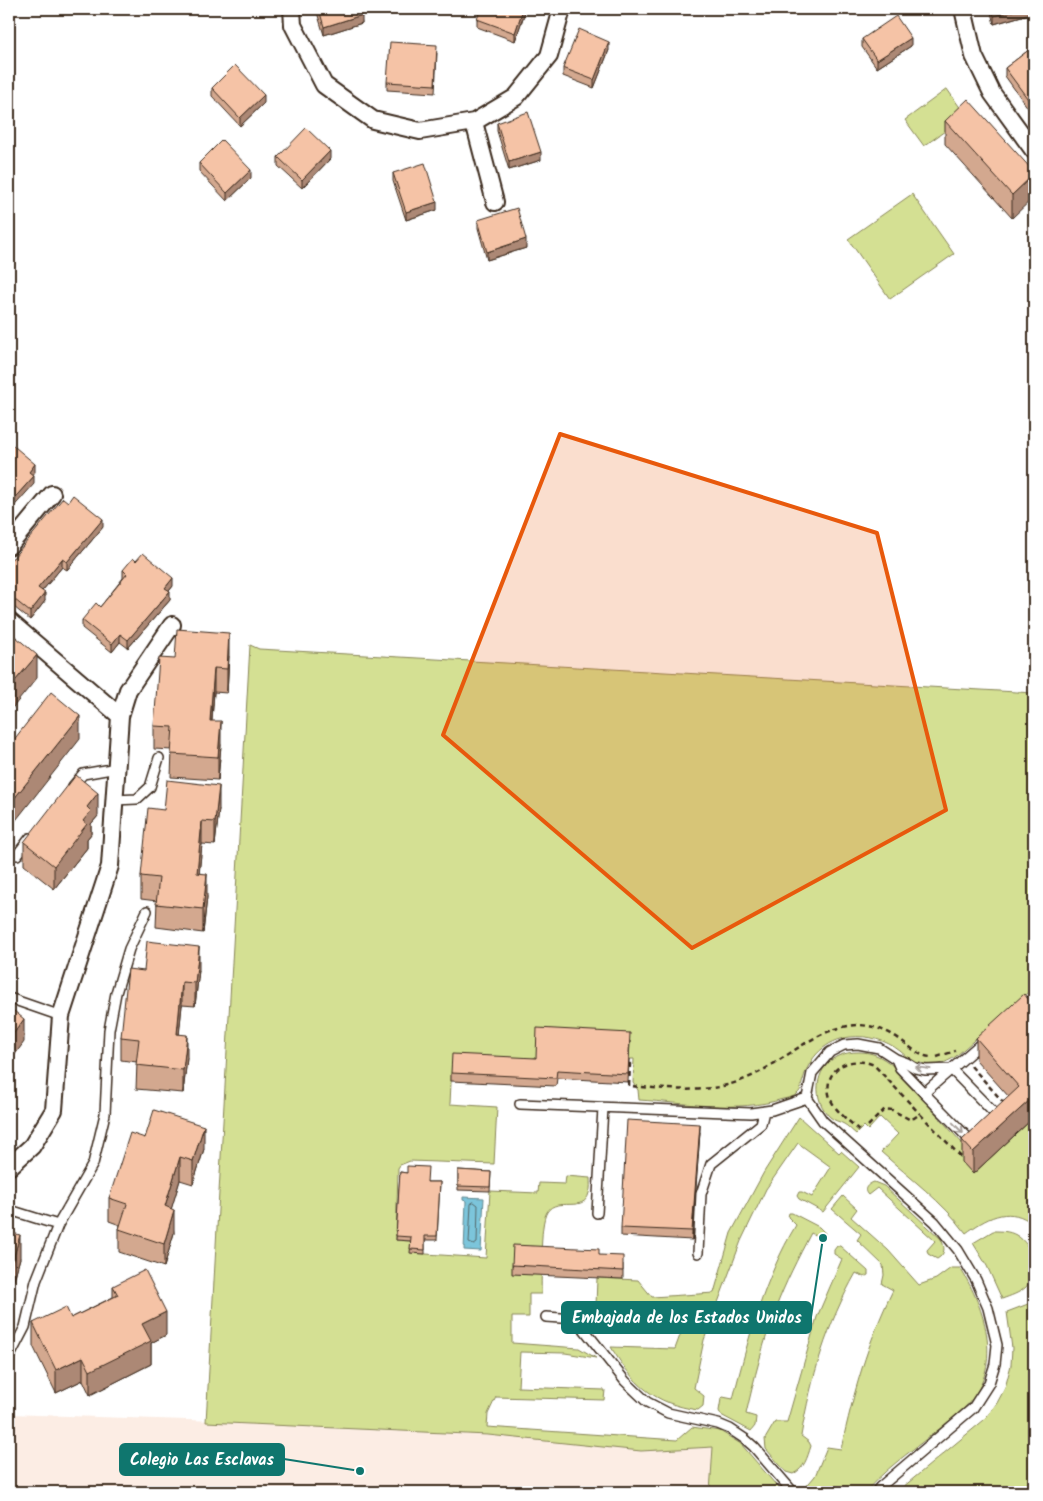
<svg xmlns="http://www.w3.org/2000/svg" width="1043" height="1501" viewBox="0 0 1043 1501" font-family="Kalam,sans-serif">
  <rect width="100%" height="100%" fill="#fff"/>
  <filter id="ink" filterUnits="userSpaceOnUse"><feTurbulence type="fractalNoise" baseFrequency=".02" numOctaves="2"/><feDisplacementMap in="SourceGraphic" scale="10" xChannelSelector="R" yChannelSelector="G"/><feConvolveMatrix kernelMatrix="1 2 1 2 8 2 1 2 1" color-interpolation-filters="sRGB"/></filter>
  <g filter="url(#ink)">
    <!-- built -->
    <path fill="#fcede4" d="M9,1414L217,1421L488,1435L641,1451L713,1447L710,1492H9Z"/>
    <!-- green -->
    <path fill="#d4e093" stroke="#888558" d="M947,89L966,116L924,146L905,120Z
      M912,194L954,254L890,299L848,239Z
      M250,645L259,649L1034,693V987L955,1057C942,1065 926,1070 912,1061C908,1059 904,1054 900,1051C886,1040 868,1035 850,1037C826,1040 809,1057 803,1080C801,1085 802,1090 797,1094C794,1097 788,1098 783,1099C737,1113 686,1103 639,1100L638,1090L633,1083L634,1059H629L630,1041L536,1066L452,1062L450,1104L497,1107L494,1164L410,1161L400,1165L398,1168L396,1240L411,1241V1253L486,1258L490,1191L538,1193L539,1183L565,1184L566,1176L590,1178C590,1182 591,1189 589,1193C584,1214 557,1196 547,1212C539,1225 542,1277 541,1294H529V1317H512V1343L579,1348L596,1358L565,1353L520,1352L518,1387L605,1390L604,1400L496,1397L488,1414L487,1427L677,1440L692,1427L720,1431L741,1444L782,1492H710L713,1447L641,1451L488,1435L206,1422Z
      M859,1052C873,1052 882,1057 892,1065L971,1153L1031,1120L1034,1124V1217L1029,1221C1007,1206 985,1219 966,1233C943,1202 910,1178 881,1152L898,1134L880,1117L868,1130L864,1126L856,1134C852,1131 848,1126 844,1124C839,1121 834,1121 830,1117C812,1100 814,1069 836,1057C844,1053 851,1052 859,1052Z
      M799,1117L839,1153L841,1151L859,1167L823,1212L799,1199L797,1196L799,1192H802L812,1197L831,1167L798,1143L766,1189L741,1241L704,1340L694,1388L704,1396L703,1406L698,1410C654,1404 633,1384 611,1347L675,1349L689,1311L596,1306L597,1278L638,1280L652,1297L714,1293L731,1233L764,1172Z
      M874,1182L884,1186L941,1239C945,1247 946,1254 937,1259L928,1254L927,1250L935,1241L877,1188L868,1195C862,1189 868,1184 874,1182Z
      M843,1196L857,1209L851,1217L888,1250L919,1285L936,1279L951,1268H960C986,1309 1005,1369 964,1408C932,1438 894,1459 865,1492H816L812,1488L805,1492L804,1489L815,1476L827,1447L841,1449C854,1391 867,1344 893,1290L882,1284L884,1275L883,1265L857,1240L861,1234L832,1209Z
      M789,1213H792L819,1227L825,1233L824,1237L820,1238L811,1233C798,1258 785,1283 775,1310C763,1344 754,1379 746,1414L756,1417L755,1426L751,1431L721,1415L719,1411L721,1399L723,1397L733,1399C748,1339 764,1279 796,1225L788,1217Z
      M993,1231C1001,1231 1009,1231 1016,1235C1033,1245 1041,1271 1026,1287C1020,1293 1010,1296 1002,1299L987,1266L973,1243Z
      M837,1246H840L868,1271V1275L864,1277L856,1273C827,1324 811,1378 801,1436L809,1442L811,1446C807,1458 805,1468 793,1474L786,1472L766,1449L765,1439L775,1422H787L817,1317L842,1259L834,1254V1250Z
      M1034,1298V1492H897L984,1420L997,1403L1005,1388L1011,1365L1012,1348L1007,1312L1028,1304Z"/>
    <!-- water -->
    <path fill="#7bc5db" stroke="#61878f" d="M463,1197L484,1198L481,1251L464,1250L466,1201L463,1200Z"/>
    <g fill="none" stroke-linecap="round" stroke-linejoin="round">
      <!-- shore -->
      <path stroke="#55686a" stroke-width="1" d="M474,1202L478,1205L477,1243L474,1245L469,1243L471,1204Z"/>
      <defs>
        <path id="service" d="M73,786L83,774L117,768
          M114,800L137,799L150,787L159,758
          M17,855L30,838
          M9,998L61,1016
          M1021,1009L1034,998
          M896,1059L900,1068L924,1093L985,1040
          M924,1093L971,1141L975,1137
          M520,1104L751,1113L772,1110L807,1098
          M9,1207L13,1211L58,1225
          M597,1213L603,1108
          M698,1253L701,1194L711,1164L761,1124L764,1111
          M546,1317L576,1319L625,1381L647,1402L668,1413L718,1424L730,1429L745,1439L754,1447L793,1492
          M11,1354L25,1327L36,1281L58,1225L93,1164L105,1114L109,1030L116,993L129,949L147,911
          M876,1492L880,1487L973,1408L989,1383L995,1364L997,1345L988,1308L976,1280L958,1250L935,1222L823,1121L807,1098L812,1073L830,1052L844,1045L858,1044L879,1048L896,1059L907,1063L915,1068L926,1070L951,1069L997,1116L993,1120"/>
        <path id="minor" d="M292,9L293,25L324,85L373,120L420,131L474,122L516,97L549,56L562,9
          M963,9L974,56L992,93L1034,151
          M474,122L495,202
          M9,546L52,494
          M9,621L120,716
          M9,1167L32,1146L54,1110L61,1016L110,866L120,716L128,690L172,625"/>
      </defs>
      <!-- service casing -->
      <use href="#service" stroke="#3b2a1e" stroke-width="12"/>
      <!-- minor casing -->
      <use href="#minor" stroke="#3b2a1e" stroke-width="20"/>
      <!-- path -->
      <path stroke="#3b2a1e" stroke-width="2.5" stroke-dasharray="5 4" stroke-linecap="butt" d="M937,1057L955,1051
        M629,1064H630L629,1086C668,1089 708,1095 745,1079C784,1063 813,1028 857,1025C873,1025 889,1031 902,1041C912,1048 918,1056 931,1057
        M971,1066L1004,1103
        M868,1126L885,1109L892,1110L909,1119L914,1118L920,1114L964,1160
        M859,1130C848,1120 832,1109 829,1094C824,1067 852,1055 874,1065L920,1114"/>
      <!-- service -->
      <use href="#service" stroke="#fff" stroke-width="9"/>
      <!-- minor -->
      <use href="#minor" stroke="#fff" stroke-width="16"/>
    </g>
    <!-- wall -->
    <path fill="#d3a88f" stroke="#3b2a1e" d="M316,9H360L362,23L324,35Z
      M481,9H526L515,41L477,27V19Z
      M990,9H1032V13L994,24Z
      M862,39L911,46L877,68L862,47Z
      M1034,46V114L1033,115L1005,76V68Z
      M609,50L594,88L563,76V68Z
      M437,53L435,93L387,90V82Z
      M212,88L264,103L240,126L212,96Z
      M945,121L1034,172L1012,218L945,144Z
      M497,123L541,160L509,170L497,131Z
      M278,157L330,159L302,188L278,166Z
      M199,163L251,178L227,201L199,171Z
      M393,173L437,210L406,220L393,181Z
      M478,220L526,248L487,260L478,228Z
      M103,527L67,570L62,567L42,591L45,601L30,620L9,603V562Z
      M123,570L173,586L169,591L170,600L128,648L120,642L112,652L82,628V620L100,607L123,578Z
      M229,656L227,693L214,692L212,721L221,745L218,780L171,777L172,750L154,749V726L175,659Z
      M219,809L215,845L202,844L199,873L207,897L203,933L156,927L157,901L141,899V876L164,810Z
      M98,816L91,824V834L87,839V848L54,889L24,865V842Z
      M199,970L195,1006L182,1005L179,1034L187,1058L183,1093L136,1089L137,1062L121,1060V1037L144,971Z
      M1034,1006V1124L1031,1120L973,1174L962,1162V1140L1009,1097L976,1060V1038Z
      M630,1041L628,1082L557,1078L556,1086L451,1081V1073Z
      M700,1132L692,1240L621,1236V1228Z
      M145,1138L204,1149L193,1184L180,1180L171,1209L174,1233L164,1267L119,1252V1229L120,1225L109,1221V1198Z
      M458,1170L491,1172L490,1191L458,1190Z
      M400,1172L407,1173L428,1182H440L437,1240H425V1254L410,1253L411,1241L396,1240Z
      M1034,1209V1222L1032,1219V1211Z
      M9,1232L20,1258L10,1294L9,1293Z
      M599,1255L623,1264V1279L512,1274V1265Z
      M113,1286L166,1335L151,1343V1364L90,1395L83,1380L56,1393L33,1346V1323L71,1318L113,1297Z"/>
    <!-- shaded-wall -->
    <path fill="#ac8874" stroke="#3b2a1e" d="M523,9H526L515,41V33Z
      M1019,9H1032V13L994,24V16Z
      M362,15V23L324,35V27Z
      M911,38V46L877,68V60Z
      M609,42V50L594,88V80Z
      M264,95V103L240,126V118Z
      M1034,105V114L1033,115V106Z
      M330,151V159L302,188V180Z
      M541,152V160L509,170V162Z
      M251,170V178L227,201V193Z
      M1034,174V197L1012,218V195Z
      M437,202V210L406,220V212Z
      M526,239V248L487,260V252Z
      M35,464V472L29,480V472Z
      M34,476V484L9,512V504Z
      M103,519V527L67,570V562Z
      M62,559V567L38,596V588Z
      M173,578V586L165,596V588Z
      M170,591V600L128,648V640Z
      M45,593V601L30,620V612Z
      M229,633V656L227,693V669Z
      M120,634V642L112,652V644Z
      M37,655V678L9,712V688Z
      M214,668V692L210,744V721Z
      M80,716V739L9,829V805Z
      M221,721V745L218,780V757Z
      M219,786V809L215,845V822Z
      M98,793V816L91,824V834L87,839V848L54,889V866L83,821L87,807Z
      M202,821V844L197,896V873Z
      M207,874V897L203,933V909Z
      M199,947V970L195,1006V983Z
      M182,982V1005L177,1057V1034Z
      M24,1019V1042L9,1063V1040Z
      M187,1035V1058L183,1093V1070Z
      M1031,1099V1120L973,1174V1152Z
      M700,1124V1132L692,1240V1231Z
      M204,1126V1149L193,1184V1161Z
      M180,1157V1180L165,1230V1206Z
      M174,1210V1233L164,1267V1244Z
      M20,1235V1258L10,1294V1270Z
      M166,1312V1335L151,1343V1364L90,1395V1371L142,1324Z
      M83,1357V1380L56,1393V1370Z"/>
    <!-- building -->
    <path fill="#f5c3a6" stroke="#3b2a1e" d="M319,9H360L362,15L324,27Z
      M481,9H523L515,33L477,19Z
      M992,9H1019L994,16Z
      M896,16L911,38L877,60L862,39Z
      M579,29L609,42L594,80L563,68Z
      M390,42L437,45L435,85L387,82Z
      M1034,46V105L1033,106L1005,68Z
      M235,65L264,95L240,118L212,88Z
      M968,99L1034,172V174L1012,195L945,121Z
      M528,112L541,152L509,162L497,123Z
      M306,128L330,151L302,180L278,157Z
      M222,140L251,170L227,193L199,163Z
      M425,163L437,202L406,212L393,173Z
      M517,208L526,239L487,252L478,220Z
      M9,442L35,464L29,472L34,476L9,504Z
      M73,495L103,519L67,562L62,559L38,588L45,593L30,612L9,595V562L12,558H13L63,498L68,502Z
      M143,553L173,578L165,588L170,591L128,640L120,634L112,644L82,620L96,603L100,607L127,574L123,570L133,558L136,561Z
      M177,629L229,633L227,669L214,668L210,721H221L218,757L171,754L173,727L154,726L159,658L175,659Z
      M9,631L37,655L9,688Z
      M51,692L80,716L9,805V746Z
      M76,775L98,793L87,807L91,811L83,821L87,824L54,866L24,842Z
      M167,780L219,786L215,822L202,821L197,873L207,874L203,909L156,904L159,878L141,876L148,808L164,810Z
      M147,941L199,947L195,983L182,982L177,1034L187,1035L183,1070L136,1065L139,1039L121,1037L128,969L144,971Z
      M1024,994L1034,1006V1103L1031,1099L973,1152L962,1140L1019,1087L976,1038Z
      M9,1007L24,1019L9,1040Z
      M537,1028L630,1033L628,1074L557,1070L556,1078L451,1073L452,1054L536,1058Z
      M154,1110L204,1126L193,1161L180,1157L165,1206L174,1210L164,1244L119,1229L127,1204L109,1198L130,1133L145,1138Z
      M627,1120L700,1124L692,1231L621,1228Z
      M407,1166L428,1167L427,1182H440L437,1236H425V1250L410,1249L411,1237L396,1236L400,1172L407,1173Z
      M458,1170L491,1172L490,1187L458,1186Z
      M9,1232L20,1235L10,1270H9Z
      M513,1245L599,1249V1255L623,1256V1271L512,1265Z
      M145,1270L166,1312L142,1324L151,1341L90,1371L83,1357L56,1370L33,1323L66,1307L71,1318L118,1295L113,1286Z"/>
    <!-- one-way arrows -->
    <defs><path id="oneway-shaft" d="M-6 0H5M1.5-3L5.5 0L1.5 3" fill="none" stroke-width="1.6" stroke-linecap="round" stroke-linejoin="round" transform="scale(1.25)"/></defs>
    <g stroke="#a79f9a">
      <use href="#oneway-shaft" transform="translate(923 1068) rotate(-172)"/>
      <use href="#oneway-shaft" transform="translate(958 1128) rotate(46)"/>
    </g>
  </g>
  <!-- marked area -->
  <path fill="#e8590c" fill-opacity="0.2" stroke="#e8590c" stroke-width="4" stroke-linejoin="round" d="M560,434L877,533L946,810L692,948L443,735Z"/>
  <!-- callouts -->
  <path fill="none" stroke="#0f766e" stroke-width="2" d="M823 1238L811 1317M360 1471L284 1459"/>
  <g fill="#0f766e" stroke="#fff" stroke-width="2">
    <circle cx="823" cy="1238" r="5"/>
    <circle cx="360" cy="1471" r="5"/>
  </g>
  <g fill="#0f766e" stroke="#0f766e" stroke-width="2">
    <rect x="562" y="1302" width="249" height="31" rx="5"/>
    <rect x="120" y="1444" width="164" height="31" rx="5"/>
  </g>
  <g font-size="16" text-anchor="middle" font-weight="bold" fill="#fff">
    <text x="687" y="1323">Embajada de los Estados Unidos</text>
    <text x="202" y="1465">Colegio Las Esclavas</text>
  </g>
  <!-- margin -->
  <rect width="1043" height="1501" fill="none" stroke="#fff" stroke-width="30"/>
  <rect x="15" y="15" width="1013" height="1471" fill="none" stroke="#3b2a1e" stroke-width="2" filter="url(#ink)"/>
</svg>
